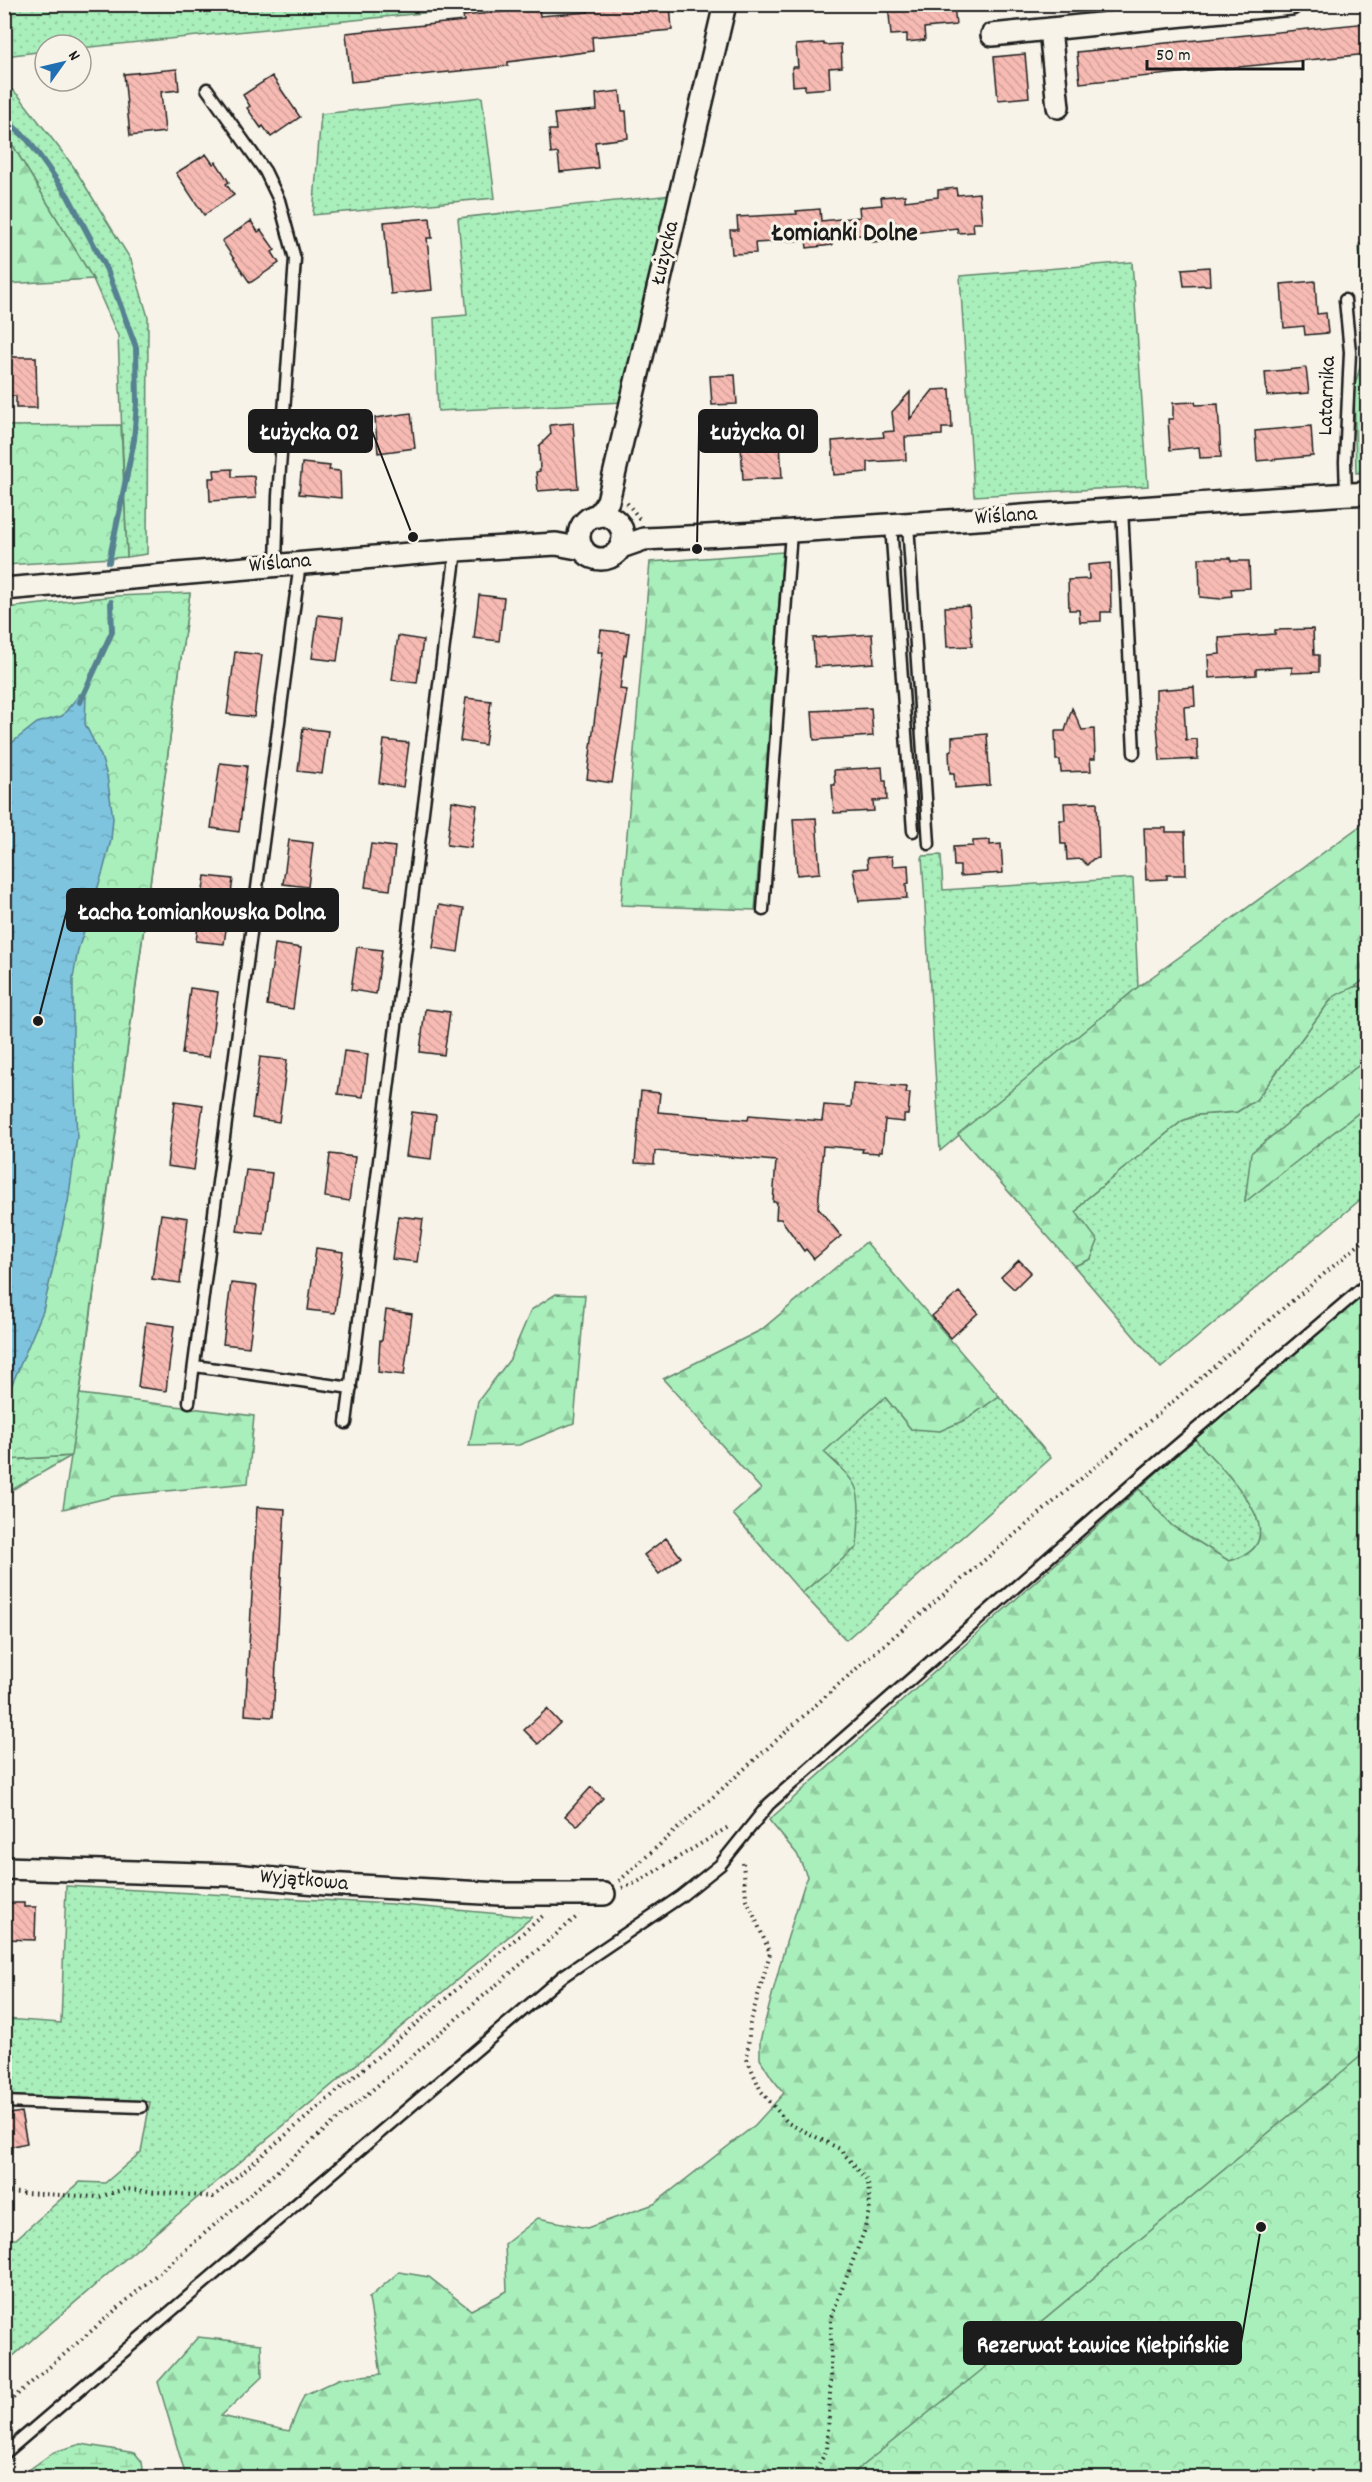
<svg xmlns="http://www.w3.org/2000/svg" width="1372" height="2482" viewBox="0 0 1372 2482" font-family="Dekko,sans-serif">
  <defs>
    <pattern id="grass-dots" width="8" height="8" patternUnits="userSpaceOnUse" patternTransform="scale(1.5)"><rect width="8" height="8" fill="#a9efbb"/><path d="M2 2h.1M6 6h.1" fill="none" stroke="#91cca0" stroke-width="1.8" stroke-linecap="round"/></pattern>
    <pattern id="forest-firs" width="22" height="20" patternUnits="userSpaceOnUse" patternTransform="scale(1.5)"><rect width="22" height="20" fill="#a9efbb"/><path d="M5 1l3.5 6h-7zM16 11l3.5 6h-7z" fill="#91cca0"/></pattern>
    <pattern id="wetland-marsh" width="20" height="14" patternUnits="userSpaceOnUse" patternTransform="scale(1.5)"><rect width="20" height="14" fill="#a9efbb"/><path d="M1 5h8M5 5V1M11 12h8M15 12V8" fill="none" stroke="#91cca0"/></pattern>
    <pattern id="park-crowns" width="20" height="18" patternUnits="userSpaceOnUse" patternTransform="scale(1.5)"><rect width="20" height="18" fill="#a9efbb"/><path d="M2 6a3 3 0 1 1 6 0M12 15a3 3 0 1 1 6 0" fill="none" stroke="#91cca0"/></pattern>
    <pattern id="water-ripples" width="26" height="14" patternUnits="userSpaceOnUse" patternTransform="scale(1.5)"><rect width="26" height="14" fill="#7ec4df"/><path d="M2 4q2-2 4 0t4 0M15 11q2-2 4 0t4 0" fill="none" stroke="#6ca8bf"/></pattern>
    <pattern id="building-back-hatch" width="6" height="6" patternUnits="userSpaceOnUse" patternTransform="scale(1.5)"><rect width="6" height="6" fill="#f7bbb4"/><path d="M-1 5l2 2M0 0l6 6M5-1l2 2" fill="none" stroke="#d3a09a"/></pattern>
  </defs>
  <rect width="100%" height="100%" fill="#f7f3e8"/>
  <filter id="ink" filterUnits="userSpaceOnUse"><feTurbulence type="fractalNoise" baseFrequency=".0167" numOctaves="2"/><feDisplacementMap in="SourceGraphic" scale="12" xChannelSelector="R" yChannelSelector="G"/><feConvolveMatrix kernelMatrix="1 2 1 2 8 2 1 2 1" color-interpolation-filters="sRGB"/></filter>
  <g filter="url(#ink)">
    <!-- grass -->
    <path fill="url(#grass-dots)" stroke="#62866c" stroke-width="1.5" d="M4,5L5,4L501,5L81,48V45H45V51L5,56Z
      M4,83L19,96L73,166L131,260L148,317L147,554L127,557L118,336L93,279L9,139H5Z
      M482,97L495,198L313,215L321,114Z
      M671,195L623,402L438,411L434,318L467,315L458,218Z
      M1367,243V472L1356,473L1354,388L1365,350L1359,244Z
      M1132,262L1148,486L974,496L960,276Z
      M941,855L943,890L1133,878L1138,987L940,1151L922,856Z
      M1359,986L1367,994V1060L1354,1069L1252,1153L1245,1201L1367,1106V1194L1161,1368L1074,1266L1091,1259L1076,1212L1085,1200L1182,1121L1197,1115L1237,1112L1256,1100L1332,998L1345,989Z
      M999,1396L1051,1458L846,1640L802,1593L857,1547L839,1465L823,1452L885,1397L911,1429L967,1419Z
      M1194,1438C1219,1466 1305,1542 1229,1561L1172,1526L1139,1489Z
      M71,1456L5,1494V1460Z
      M66,1886L391,1904L532,1917L146,2241L5,2363V2239H16L80,2182L105,2183L141,2152L150,2102L5,2097V2019L61,2023Z"/>
    <!-- forest -->
    <path fill="url(#forest-firs)" stroke="#62866c" stroke-width="1.5" d="M4,139H9L93,279L5,284Z
      M783,552L755,910L621,905L650,562Z
      M190,593L80,1394L254,1416L248,1483L115,1496L63,1509L71,1456L5,1460V1394Z
      M1367,821V976C1358,988 1345,989 1332,998L1256,1100L1237,1112L1197,1115L1182,1121L1085,1200L1076,1212L1098,1241L1091,1259L1074,1266L958,1134L1138,987Z
      M1367,1060V1106L1245,1202L1251,1153L1354,1069Z
      M866,1242L999,1396L967,1419L940,1431L911,1429L885,1397L824,1452C834,1462 848,1472 855,1486C862,1501 858,1531 857,1547L802,1593L733,1514L761,1489L663,1379L761,1330Z
      M1367,1289V2376L1215,2478L186,2477L158,2382L198,2337L261,2344L262,2377L221,2416L289,2431L304,2395L341,2378L381,2374L369,2298L399,2272L429,2277L471,2310L507,2291L505,2244L538,2218L587,2228L654,2204L755,2125L784,2093L772,2078L760,2059V2041L785,1946L807,1876L797,1854L769,1820L1139,1489L1172,1526L1229,1561C1305,1542 1219,1467 1194,1438Z
      M556,1294L585,1295L574,1423L519,1445L469,1446L478,1401L510,1359L531,1310Z"/>
    <!-- wetland -->
    <path fill="url(#wetland-marsh)" stroke="#62866c" stroke-width="1.5" d="M81,2444L135,2453L142,2462L144,2477H19L54,2452Z"/>
    <!-- park -->
    <path fill="url(#park-crowns)" stroke="#62866c" stroke-width="1.5" d="M121,425L127,557L5,565V426Z
      M190,593L71,1456L5,1460V608L116,596Z
      M1367,2051V2477H848L1003,2353Z"/>
    <!-- water -->
    <path fill="url(#water-ripples)" stroke="#578191" stroke-width="1.5" d="M80,694L86,697L85,724L101,756L107,776L113,818L111,840L103,871L78,950L73,978V1047L77,1137L68,1202L43,1311L10,1389L5,1394V748L37,723L62,716Z"/>
    <g fill="none" stroke-linecap="round" stroke-linejoin="round">
      <!-- stream -->
      <path stroke="#578191" stroke-width="6" d="M4,118L28,140L68,196L107,270L136,347L137,403L134,440L109,562
        M80,702L112,632L111,602"/>
    </g>
    <!-- building -->
    <path fill="url(#building-back-hatch)" stroke="#1c1c1c" stroke-width="1.5" d="M587,4H670L672,30L592,37L593,51L508,62V66L351,82L346,33L464,21L463,16L539,8L540,16L588,12Z
      M888,4H954L956,25L924,28L925,40L907,42V34L891,35Z
      M1368,23V54L1080,83L1077,52Z
      M824,43V45L841,44L842,67L829,68L830,88L805,90V85L793,86L792,67H798L796,45Z
      M1025,54L1029,97L998,100L994,57Z
      M177,69L179,90L161,92L165,132L130,136L124,74Z
      M272,76L300,117L271,137L263,126L261,128L247,108L250,106L243,95Z
      M620,91L622,111H626L628,138L595,142L598,168L560,172L558,153L551,154L549,130H556L554,114L597,110L596,94Z
      M206,154L213,164L216,162L229,182L226,184L234,195L204,215L176,173Z
      M956,188L957,195L979,193L982,223H973L974,232L958,233L957,228L893,235V240L872,242L871,234L831,238L832,245L807,248L806,240L755,243L756,253L732,254L730,230H738L737,217L797,214L796,211L820,209L821,221L860,217L859,207L882,205L881,197L905,195V201L938,197V190Z
      M430,218L432,238H427L432,290L391,294L384,222Z
      M251,221L258,232L261,230L275,250L272,252L279,263L250,283L222,241Z
      M1209,267L1210,285L1184,286L1182,269Z
      M1315,281L1317,314L1326,313L1328,333L1305,335L1304,326L1284,328L1281,284Z
      M8,357H36L37,408H16V396H8V389H4V362H8Z
      M1306,368L1309,393L1267,396L1265,372Z
      M735,375L737,404L712,405L710,376Z
      M950,389L952,428H942V435L905,437L906,460L868,462V472L834,475L832,441L884,437L883,432L894,431L892,412L910,392V419L933,390Z
      M1195,402L1196,405L1218,404L1221,457L1200,458L1199,447L1170,450L1168,419H1173V403Z
      M411,413L415,448L378,453L375,418Z
      M573,423L578,488L538,491L536,472L540,471L539,446L551,434L550,425Z
      M779,426L782,478L743,480L740,428Z
      M1311,426L1313,456L1257,461L1255,431Z
      M302,463L330,466L329,470L340,471L341,498L299,494Z
      M232,469V477L254,476L256,498L210,501L209,478H215L214,470Z
      M1199,558H1230L1231,561H1249L1250,588L1231,589L1232,596L1224,597L1221,599L1200,597Z
      M1110,563L1111,612H1101V621L1080,622L1079,610H1069L1068,580L1089,579L1088,565Z
      M479,595L504,598L499,641L474,638Z
      M969,606L972,646L947,647L945,607Z
      M318,615L343,618L337,661L312,658Z
      M1313,629L1314,655H1319V672L1292,673V667L1256,669V675L1209,678L1208,655L1220,654L1219,638L1275,634V630Z
      M601,630L629,633L626,655H624L620,689L627,690L612,783L587,779L603,652H598Z
      M872,634L874,663L815,667L813,638Z
      M398,636L423,640L417,683L392,680Z
      M235,652L262,655L254,717L227,714Z
      M1194,687L1195,706L1184,707L1186,740L1197,739L1198,759L1160,761L1156,714V690Z
      M466,698L491,701L485,745L460,741Z
      M871,708L873,736L814,740L812,711Z
      M1072,708L1082,730L1094,729L1095,759H1090L1091,771L1061,772L1060,760H1056L1055,731H1065Z
      M303,728L328,731L322,774L298,771Z
      M987,734L990,785L955,788L954,773H950L949,751L952,750V737Z
      M384,740L409,743L403,787L379,783Z
      M220,763L247,766L239,832L211,828Z
      M882,767L883,781H886L887,800L873,801L874,811L834,813L832,785H835L834,770Z
      M452,801L477,805L471,848L447,845Z
      M1097,802L1099,858L1093,859L1087,865L1081,859L1067,860L1066,844H1061L1060,820H1065L1064,803Z
      M816,818L820,873L797,875L793,819Z
      M1144,828H1166V832H1185L1186,875H1167V879L1146,880Z
      M289,840L313,843L308,887L283,884Z
      M990,840V845L1001,844L1003,873L960,876V866H954L953,847L973,846V841Z
      M371,844L395,847L390,890L365,887Z
      M892,856L893,866L908,865L909,883L906,884L907,898L859,901L853,869L868,868L867,858Z
      M205,876L233,879L224,944L196,941Z
      M439,905L464,909L458,952L433,948Z
      M275,944L301,948L293,1009L267,1005Z
      M357,947L382,950L376,994L351,990Z
      M190,988L218,992L209,1057L182,1054Z
      M425,1009L450,1012L444,1055L420,1052Z
      M344,1051L368,1054L363,1097L338,1094Z
      M260,1057L287,1060L279,1122L252,1118Z
      M853,1083L907,1087L906,1093H910L908,1115H904V1122L885,1120L882,1151H879V1153L862,1152L863,1149L823,1146L818,1208L841,1236L814,1259L806,1249L804,1251L781,1219H776L777,1202H773L776,1161L655,1151L654,1164L635,1163L641,1091L660,1093L658,1112L748,1120L749,1115L822,1121L824,1105L851,1107Z
      M175,1101L203,1105L194,1170L167,1166Z
      M412,1112L436,1115L431,1159L406,1156Z
      M330,1154L355,1157L349,1201L325,1197Z
      M246,1170L272,1173L264,1234L237,1231Z
      M161,1214L188,1218L180,1283L152,1279Z
      M398,1216L423,1219L417,1262L392,1259Z
      M316,1248L343,1252L335,1313L308,1310Z
      M1019,1260L1031,1272L1014,1289L1001,1277Z
      M231,1283L257,1286L249,1347L223,1344Z
      M959,1292L978,1313L951,1338L932,1316Z
      M386,1310L412,1314L404,1375L378,1372L380,1340H382Z
      M146,1322L174,1326L166,1391L138,1387Z
      M257,1507L285,1509L273,1717L245,1715Z
      M666,1538L681,1557L659,1574L644,1555Z
      M547,1709L560,1723L538,1744L524,1730Z
      M591,1787L603,1798L577,1826L565,1816Z
      M4,1903H24V1907H36L35,1940L4,1939Z
      M21,2112L27,2143L4,2148V2115Z"/>
    <g fill="none" stroke-linecap="round" stroke-linejoin="round">
      <defs>
        <path id="service" d="M207,89L265,171L279,200L295,259L278,496L276,564
          M1345,300L1350,352L1345,462L1346,494
          M1122,508L1134,753
          M908,524L929,844
          M891,525L913,831
          M763,910L791,532
          M195,1366L351,1388
          M189,1402L300,563
          M346,1423L456,550
          M4,2102L141,2107
          M4,2454L563,1976L680,1897L720,1865L769,1804L1146,1472L1368,1283"/>
        <path id="minor" d="M1050,29L1058,107
          M992,35L1291,4
          M579 537a22 22 0 1 1 44 0a22 22 0 1 1-44 0Z
          M598,516L608,501L725,4
          M621,547L644,539C885,528 1126,507 1368,493
          M4,589L456,550L556,544L583,549
          M4,1868L234,1875L326,1884L500,1894H604"/>
      </defs>
      <!-- service casing -->
      <use href="#service" stroke="#1c1c1c" stroke-width="15"/>
      <!-- minor casing -->
      <use href="#minor" stroke="#1c1c1c" stroke-width="26"/>
      <!-- path -->
      <path stroke="#1c1c1c" stroke-width="4" stroke-dasharray="1.5 4.5" stroke-linecap="butt" d="M627,503L639,518L642,519
        M743,1863L746,1897L770,1953L750,2024L747,2059L761,2091L788,2123L840,2149L868,2182L870,2207L864,2232L831,2317V2375L827,2450L811,2478
        M619,1881L873,1654L1368,1237
        M622,1888L636,1883L730,1826
        M4,2192L99,2197L125,2189L213,2197L545,1914
        M4,2406L319,2135L579,1915"/>
      <!-- service -->
      <use href="#service" stroke="#f7f3e8" stroke-width="10"/>
      <!-- minor -->
      <use href="#minor" stroke="#f7f3e8" stroke-width="21"/>
    </g>
  </g>
  <g text-anchor="middle" dominant-baseline="central" stroke-width="6" stroke-linejoin="round" paint-order="stroke">
    <!-- street labels -->
    <g font-size="22" fill="#1c1c1c" stroke="#f7f3e8">
      <text transform="translate(666 253) rotate(-77)">Łużycka</text>
      <text transform="translate(1328 396) rotate(-88)">Latarnika</text>
      <text transform="translate(1006 517) rotate(-4)">Wiślana</text>
      <text transform="translate(280 564) rotate(-5)">Wiślana</text>
      <text transform="translate(304 1881) rotate(5)">Wyjątkowa</text>
    </g>
    <!-- quarter labels -->
    <g font-size="26" font-weight="bold" fill="#1c1c1c" stroke="#f7f3e8">
      <text x="845" y="234">Łomianki Dolne</text>
    </g>
  </g>
  <!-- callouts -->
  <path fill="none" stroke="#1c1c1c" stroke-width="2" d="M697 549L699 431M413 537L372 431M38 1021L67 910M1261 2227L1241 2343"/>
  <g fill="#1c1c1c" stroke="#f7f3e8" stroke-width="2">
    <circle cx="697" cy="549" r="6"/>
    <circle cx="413" cy="537" r="6"/>
    <circle cx="38" cy="1021" r="6"/>
    <circle cx="1261" cy="2227" r="6"/>
  </g>
  <g fill="#1c1c1c" stroke="#1c1c1c" stroke-width="2">
    <rect x="699" y="410" width="118" height="42" rx="6"/>
    <rect x="249" y="410" width="123" height="42" rx="6"/>
    <rect x="67" y="889" width="271" height="42" rx="6"/>
    <rect x="964" y="2322" width="277" height="42" rx="6"/>
  </g>
  <g font-size="24" text-anchor="middle" font-weight="bold" fill="#fff">
    <text x="758" y="439">Łużycka 01</text>
    <text x="310" y="439">Łużycka 02</text>
    <text x="202" y="919">Łacha Łomiankowska Dolna</text>
    <text x="1103" y="2352">Rezerwat Ławice Kiełpińskie</text>
  </g>
  <!-- margin -->
  <rect width="1372" height="2482" fill="none" stroke="#f7f3e8" stroke-width="24"/>
  <rect x="12" y="12" width="1348" height="2458" fill="none" stroke="#1c1c1c" stroke-width="2" filter="url(#ink)"/>
  <!-- north arrow -->
  <g transform="translate(63 63) rotate(56)"><circle r="28" fill="#f7f3e8" stroke="#9f9d96" stroke-width="1.5"/>
  <path d="M0-4.5L10 22L0 15L-10 22Z" fill="#1f6fb2"/>
  <text y="-9" font-size="16" font-weight="bold" text-anchor="middle" fill="#1c1c1c">N</text>
  </g>
  <!-- scale -->
  <path d="M1147 60v9h156v-9" fill="none" stroke="#1c1c1c" stroke-width="3"/>
  <text x="1156" y="60" font-size="18" fill="#1c1c1c" stroke="#f7f3e8" stroke-width="4.5" paint-order="stroke">50 m</text>
</svg>
